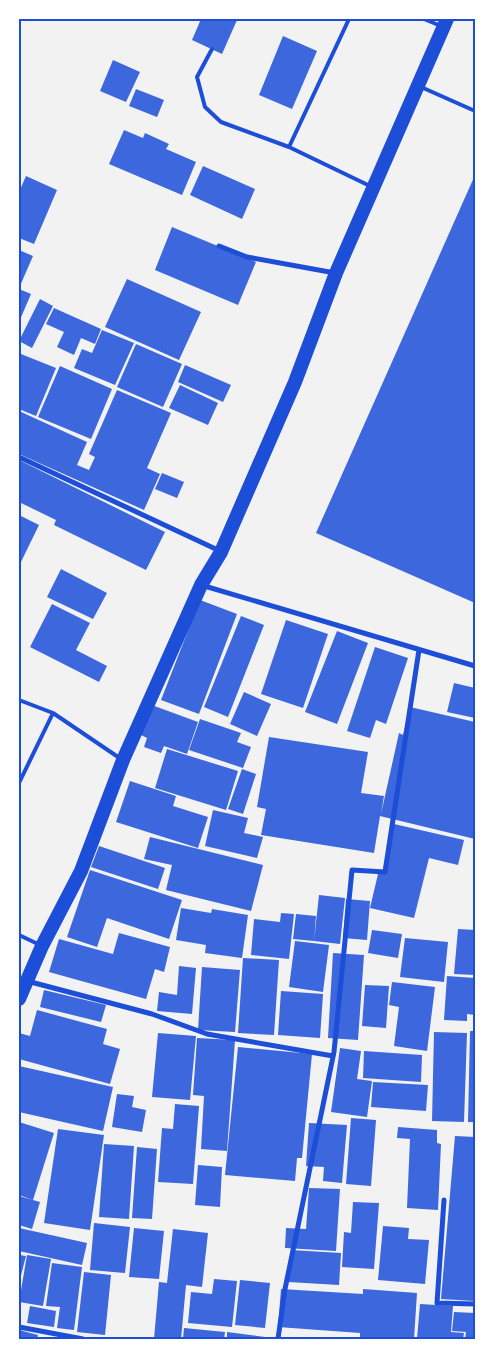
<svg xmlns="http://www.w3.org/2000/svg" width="494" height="1358" viewBox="0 0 494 1358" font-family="Rubik,sans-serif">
  <rect width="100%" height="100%" fill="#f2f2f2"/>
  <!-- building -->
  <path fill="#3d67dc" d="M201,19L237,20L222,54L192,40Z
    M283,36L317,51L292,109L259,95Z
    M113,60L140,72L126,102L100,91Z
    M136,89L164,100L157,117L129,106Z
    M124,130L143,138L145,133L169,144L166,149L196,162L182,195L109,164Z
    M203,166L255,189L242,219L190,195Z
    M475,175V603L316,533Z
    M26,176L57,190L34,244L19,238V192Z
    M172,227L256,262L238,305L155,270Z
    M19,250L33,256L20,286H19Z
    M127,279L201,312L179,360L105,327Z
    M19,289L31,294L19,322Z
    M40,299L53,306L32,348L19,341Z
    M54,308L101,329L95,344L81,338L74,355L57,347L64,332L46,324Z
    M102,330L134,343L115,385L74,368L82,349L92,353Z
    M136,344L182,364L163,407L117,387Z
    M21,354L56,368L36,416L19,409Z
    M185,365L231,385L223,402L178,382Z
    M60,366L112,389L91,439L38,417Z
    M180,385L218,403L208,425L169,408Z
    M117,390L171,413L147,468L160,474L144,510L19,454V411L87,442L77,465L89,470L95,457L89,454Z
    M19,460L165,532L146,570L54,525L56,520L19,502Z
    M162,473L184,482L177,498L155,489Z
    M19,515L39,525L19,566Z
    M61,569L107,593L93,619L47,597Z
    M200,600L237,614L199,714L161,700Z
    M52,604L90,623L76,650L107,666L99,682L30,647Z
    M241,616L264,625L228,717L204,707Z
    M286,620L328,634L303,708L261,694Z
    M337,631L368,643L337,724L305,712Z
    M375,647L408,658L386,724L376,720L370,738L347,731Z
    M454,683L475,688V718L447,712Z
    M244,692L271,704L257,736L230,724Z
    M149,704L198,722L187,754L164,746L161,753L144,747L147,738L139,734Z
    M410,707L475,722L473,732H475V839L380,816L374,853L261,835L266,809L257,807L269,737L368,752L361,793L384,796L381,814L399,733L403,735Z
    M200,719L241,733L237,742L251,747L243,768L189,750Z
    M167,749L238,771L226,810L155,788Z
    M242,769L256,774L243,814L228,809Z
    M130,781L176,796L173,806L208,817L198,848L116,822Z
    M213,810L248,818L244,833L263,837L257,858L205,846Z
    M394,824L464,840L458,865L429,858L414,918L370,908L378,874H382Z
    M150,837L263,865L251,911L166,890L172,865L144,859Z
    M99,846L165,868L158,889L91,867Z
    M90,870L182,900L169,939L107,918L97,947L67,937Z
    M319,895L345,898L340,944L314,941Z
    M346,899L370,901L367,940L343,938Z
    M181,908L211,913L212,909L248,915L242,958L205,953L206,945L176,940Z
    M281,913L294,914L289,959L251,955L254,919L280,922Z
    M296,914L316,916L314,941L293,939Z
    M458,929L475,930V975L454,974Z
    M372,930L402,934L398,958L368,953Z
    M119,933L170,947L164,972L155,969L146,999L49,972L59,939L113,954Z
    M405,938L448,942L444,982L400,977Z
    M295,941L329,945L323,992L289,987Z
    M333,953L364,955L358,1040L328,1038Z
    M243,958L279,960L274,1035L238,1033Z
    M179,966L196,968L192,1014L157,1011L159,992L177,995Z
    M202,967L240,970L235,1032L198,1030Z
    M447,976L475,978V1015L467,1014V1021L444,1020Z
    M392,982L435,987L427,1051L394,1046L399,1007L389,1005Z
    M365,985L389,986L386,1028L362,1026Z
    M44,990L106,1005L101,1022L40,1007Z
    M281,991L323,994L320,1038L278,1035Z
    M37,1010L107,1029L103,1044L120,1049L110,1084L19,1059V1033L30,1036Z
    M470,1031H475V1122H468Z
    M434,1032L467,1033L464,1122L432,1121Z
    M158,1033L196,1036L190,1100L152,1097Z
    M197,1038L235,1040L227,1151L201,1149L204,1096L193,1095Z
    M238,1047L312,1054L302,1158H297L295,1181L225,1175Z
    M340,1048L361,1051L357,1079L372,1081L367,1117L331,1112Z
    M364,1051L422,1055L421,1082L363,1078Z
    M19,1066L113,1087L103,1131L19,1112Z
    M373,1082L428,1085L426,1111L371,1107Z
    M117,1094L134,1096L132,1107L146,1110L142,1132L112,1127Z
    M175,1104L199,1106L193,1184L158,1182L162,1128L173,1129Z
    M351,1118L376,1120L371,1186L346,1184Z
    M19,1122L54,1133L33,1200L19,1195Z
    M309,1123L347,1125L342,1183L323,1181L324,1167L306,1166Z
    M398,1127L437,1130V1143L441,1144L438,1210L407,1208L410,1139L397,1138Z
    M58,1129L104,1135L90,1230L44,1223Z
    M455,1136L475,1137L474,1301L441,1299Z
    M104,1144L134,1146L129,1219L99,1217Z
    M137,1147L157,1149L152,1219L132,1218Z
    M198,1165L222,1167L220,1207L195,1205Z
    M309,1188L340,1189L336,1251L285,1248L286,1228L306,1229Z
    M19,1196L40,1202L32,1229L19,1225Z
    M353,1202L379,1203L374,1269L342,1267L344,1232L351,1233Z
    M94,1223L130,1227L125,1273L90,1270Z
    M383,1226L409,1228L408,1239L429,1240L425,1284L378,1280Z
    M19,1228L87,1243L82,1265L19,1251Z
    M134,1228L164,1231L159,1279L129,1277Z
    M173,1229L208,1233L202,1287L186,1285L181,1339H154L159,1282L167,1283Z
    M291,1250L341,1253L339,1285L288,1282Z
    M19,1255L26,1256L19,1283Z
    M27,1255L51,1259L43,1306L19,1302Z
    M52,1263L82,1267L74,1330L57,1328L60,1307L46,1306Z
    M84,1272L111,1275L105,1335L77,1332Z
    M214,1279L237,1281L232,1327L188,1323L191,1292L212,1294Z
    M240,1280L270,1283L265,1328L235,1325Z
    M281,1289L363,1294V1289L417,1293L414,1339L360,1337V1333L278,1327Z
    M420,1304L453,1306L451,1332L464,1333L463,1339H417Z
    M30,1306L56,1311L54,1327L27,1323Z
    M454,1312L475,1313V1339H465L466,1332L452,1331Z
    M184,1328L225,1332L224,1339H183Z
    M19,1330L38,1335L37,1339H19Z
    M227,1332L265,1337V1339H227Z"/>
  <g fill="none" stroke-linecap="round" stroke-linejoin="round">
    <!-- service -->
    <path stroke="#1d4ed8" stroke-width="4" d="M424,19L441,26
      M212,49L197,77L205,107L221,122L289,147L370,186
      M421,87L475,111
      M289,147L349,19
      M19,700L53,713L121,759
      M19,783L53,713
      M19,935L40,945"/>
    <!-- minor -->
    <path stroke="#1d4ed8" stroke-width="5" d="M219,246L247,257L335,273
      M19,457L220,551
      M201,585L475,666
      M27,981L152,1014L207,1034L333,1056
      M444,1200L437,1303L475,1304
      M19,1327L83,1339
      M278,1339L285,1289L334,1052L352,870L385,872L419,650"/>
    <!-- trunk -->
    <path stroke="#1d4ed8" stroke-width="14" d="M19,999L42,946L81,871L123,760L201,585L221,552L295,382L336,273L447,19"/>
  </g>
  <!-- border -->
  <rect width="494" height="1358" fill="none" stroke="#ffffff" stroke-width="40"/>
  <rect x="20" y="20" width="454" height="1318" fill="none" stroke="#1d4ed8" stroke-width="2"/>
</svg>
